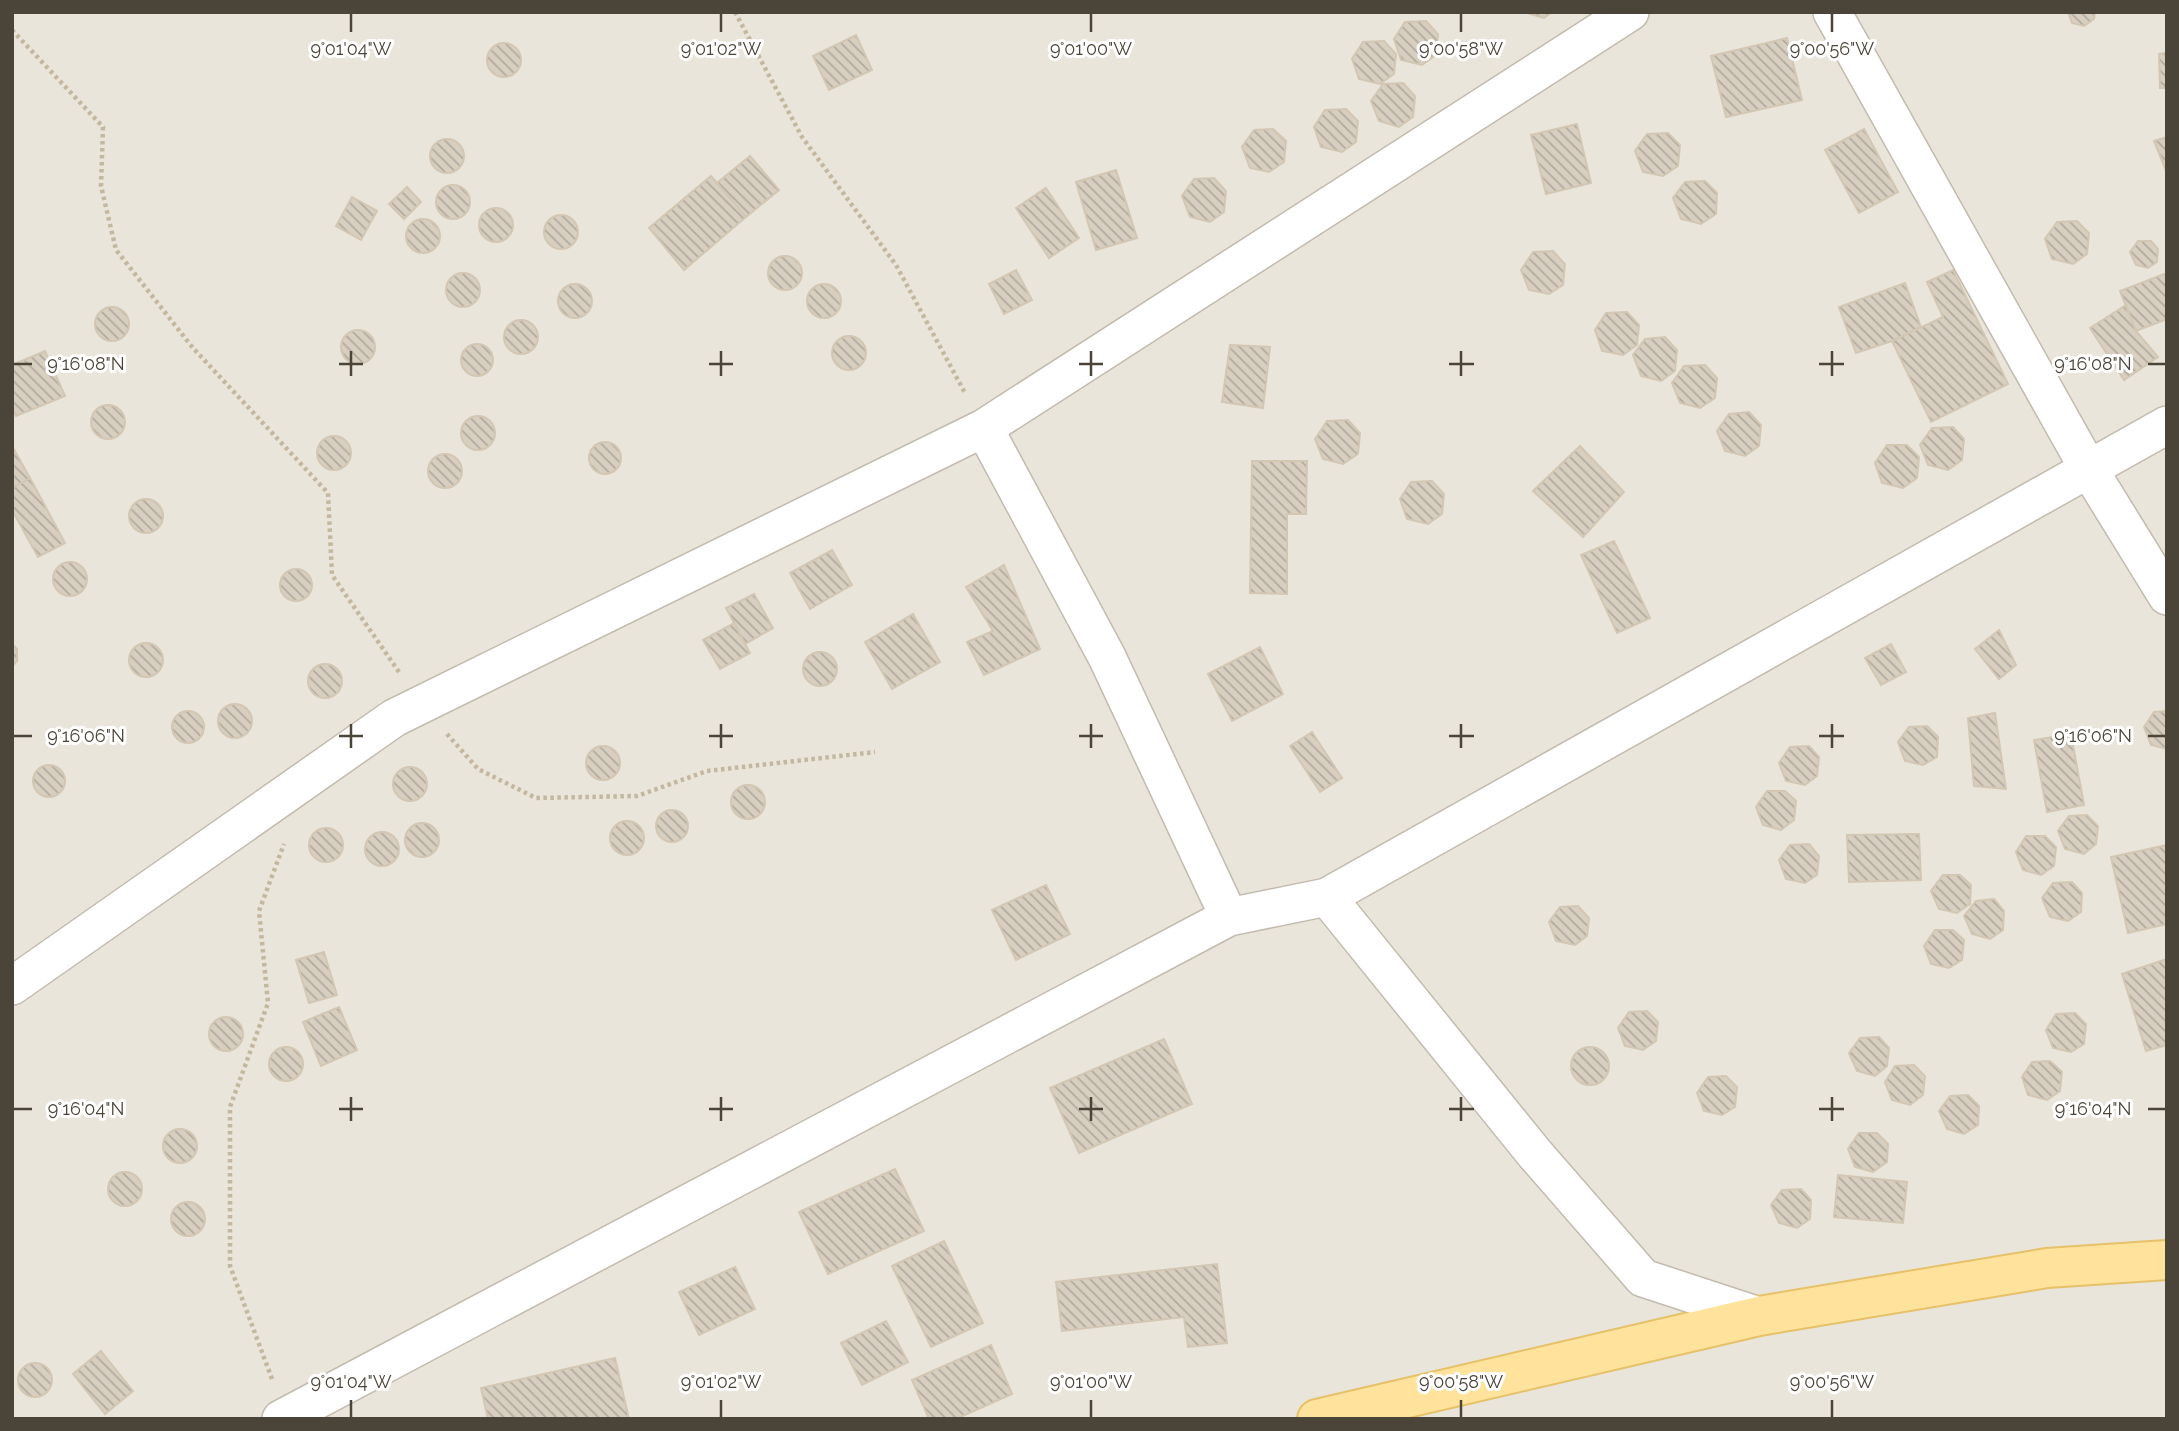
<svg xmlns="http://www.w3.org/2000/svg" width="2179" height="1431" viewBox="0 0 2179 1431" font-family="Raleway,sans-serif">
  <defs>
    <pattern id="building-back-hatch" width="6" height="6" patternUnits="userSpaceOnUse" patternTransform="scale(1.75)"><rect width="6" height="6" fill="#d8cfc1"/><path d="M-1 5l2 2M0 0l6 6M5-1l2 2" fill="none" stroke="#b1aa9e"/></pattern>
  </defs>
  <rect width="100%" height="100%" fill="#f6f3ec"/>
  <!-- residential -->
  <path fill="#eae5da" d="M12,12H2167V1419H12Z"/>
  <!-- building -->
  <path fill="url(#building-back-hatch)" stroke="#d3c7b4" stroke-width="2" d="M1523,12H1552L1544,18Z
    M2068,12H2095L2094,19L2084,26L2072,23Z
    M1426,21L1438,34L1436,55L1422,65L1401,60L1394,39L1405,22Z
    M856,35L872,70L829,90L813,56Z
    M1787,38L1802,100L1726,117L1711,56Z
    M1384,41L1396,54L1394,74L1380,84L1359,79L1352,59L1363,42Z
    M487 60a17 17 0 1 1 34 0a17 17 0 1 1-34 0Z
    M2167,53V88H2160L2159,54Z
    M1403,83L1415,96L1413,117L1399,127L1379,121L1371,101L1383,84Z
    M1346,109L1358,121L1356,142L1342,152L1321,147L1314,127L1325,110Z
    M1577,124L1591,183L1546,194L1531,135Z
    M1273,129L1286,141L1284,162L1269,172L1250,168L1242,147L1254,130Z
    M1864,129L1898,192L1859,213L1825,150Z
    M1668,133L1680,145L1678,166L1663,176L1643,172L1635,151L1647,134Z
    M2167,137V173L2154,141Z
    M430 156a17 17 0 1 1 34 0a17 17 0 1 1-34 0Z
    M750,156L779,190L746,217L717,183Z
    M1116,170L1137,238L1096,250L1076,182Z
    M711,176L746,217L684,270L649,228Z
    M1214,178L1226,191L1224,212L1210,222L1190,217L1182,196L1194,179Z
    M1705,181L1717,193L1716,214L1701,224L1681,219L1673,198L1685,182Z
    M436 202a17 17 0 1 1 34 0a17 17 0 1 1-34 0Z
    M407,187L421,202L404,219L389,204Z
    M1046,188L1079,238L1049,258L1016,208Z
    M352,197L377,211L361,240L336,226Z
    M479 225a17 17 0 1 1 34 0a17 17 0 1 1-34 0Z
    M544 232a17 17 0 1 1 34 0a17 17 0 1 1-34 0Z
    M406 236a17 17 0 1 1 34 0a17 17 0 1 1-34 0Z
    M2077,221L2089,233L2087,254L2073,264L2052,259L2045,239L2057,222Z
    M2138,241H2151L2158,249L2157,262L2148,268L2136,265L2130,252Z
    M1553,251L1565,264L1563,285L1549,294L1529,290L1521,270L1533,252Z
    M768 273a17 17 0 1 1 34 0a17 17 0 1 1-34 0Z
    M1016,270L1032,300L1004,314L989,284Z
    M1953,270L2008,384L1931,422L1892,341L1943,317L1927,282Z
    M446 290a17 17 0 1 1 34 0a17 17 0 1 1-34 0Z
    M2164,274L2167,282V319L2136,331L2120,291Z
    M1905,283L1921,327L1892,341L1856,353L1839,307Z
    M807 301a17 17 0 1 1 34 0a17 17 0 1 1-34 0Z
    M558 301a17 17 0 1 1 34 0a17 17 0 1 1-34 0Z
    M2126,305L2136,331L2158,357L2124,380L2090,328Z
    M95 324a17 17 0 1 1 34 0a17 17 0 1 1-34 0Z
    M1627,312L1639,325L1637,345L1623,355L1602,351L1595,330L1606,313Z
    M504 337a17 17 0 1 1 34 0a17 17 0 1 1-34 0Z
    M341 347a17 17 0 1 1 34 0a17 17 0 1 1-34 0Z
    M832 353a17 17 0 1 1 34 0a17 17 0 1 1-34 0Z
    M1665,337L1677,350L1675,371L1661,381L1641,376L1633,355L1645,339Z
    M461 360a16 16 0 1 1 32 0a16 16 0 1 1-32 0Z
    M1230,345L1270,347L1263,408L1222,402Z
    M45,351L65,396L16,416L12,407V365Z
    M1705,365L1717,378L1715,398L1700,408L1680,403L1672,383L1684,366Z
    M91 422a17 17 0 1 1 34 0a17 17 0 1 1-34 0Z
    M1749,412L1761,425L1759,446L1745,456L1725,451L1717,431L1729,414Z
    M461 433a17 17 0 1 1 34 0a17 17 0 1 1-34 0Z
    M1348,420L1360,433L1358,454L1343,464L1323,459L1315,439L1327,421Z
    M1953,427L1964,439L1962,460L1948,470L1928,465L1920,445L1932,428Z
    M317 453a17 17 0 1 1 34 0a17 17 0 1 1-34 0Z
    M589 458a16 16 0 1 1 32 0a16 16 0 1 1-32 0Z
    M1887,445H1907L1919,457L1917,478L1903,488L1882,483L1875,463Z
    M12,446L30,478L12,488Z
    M1580,446L1624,492L1583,537L1533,491Z
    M428 471a17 17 0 1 1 34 0a17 17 0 1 1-34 0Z
    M1252,461H1307L1306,514H1287V594L1250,593Z
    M30,478L65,543L38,557L12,510V488Z
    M1432,481L1444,494L1442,514L1428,524L1407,519L1400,499L1411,482Z
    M129 516a17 17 0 1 1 34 0a17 17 0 1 1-34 0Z
    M1614,541L1650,618L1617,633L1581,555Z
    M832,550L852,585L810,609L790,573Z
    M53 579a17 17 0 1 1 34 0a17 17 0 1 1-34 0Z
    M1004,565L1040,649L984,675L967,642L993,631L966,587Z
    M280 585a16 16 0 1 1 32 0a16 16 0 1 1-32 0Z
    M754,594L773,628L745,644L726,608Z
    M913,614L940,662L892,689L865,642Z
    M734,623L750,653L720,669L703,640Z
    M1999,630L2016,665L1999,679L1975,649Z
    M129 660a17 17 0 1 1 34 0a17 17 0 1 1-34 0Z
    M12,644L17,649V661L12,667Z
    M1891,644L1906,672L1881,685L1865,658Z
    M1260,647L1283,694L1232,721L1208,674Z
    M803 669a17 17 0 1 1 34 0a17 17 0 1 1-34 0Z
    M308 681a17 17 0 1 1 34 0a17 17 0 1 1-34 0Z
    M218 721a17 17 0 1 1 34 0a17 17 0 1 1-34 0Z
    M172 727a16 16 0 1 1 32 0a16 16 0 1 1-32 0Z
    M2167,711V749L2151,745L2144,727L2154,712Z
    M1995,713L2006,789L1974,786L1968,718Z
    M1927,726L1938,737L1937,757L1923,765L1905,761L1898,742L1909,727Z
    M1312,732L1342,778L1320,792L1290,746Z
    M2071,734L2084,805L2047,812L2034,740Z
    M1809,746L1819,757L1817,776L1805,785L1786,781L1779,763L1790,747Z
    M586 763a17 17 0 1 1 34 0a17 17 0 1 1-34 0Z
    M33 781a16 16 0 1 1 32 0a16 16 0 1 1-32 0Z
    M393 784a17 17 0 1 1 34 0a17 17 0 1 1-34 0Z
    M731 802a17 17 0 1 1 34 0a17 17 0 1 1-34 0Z
    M1767,791H1785L1796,801L1794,820L1781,830L1763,825L1756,807Z
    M656 826a16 16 0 1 1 32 0a16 16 0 1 1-32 0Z
    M2087,815L2098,826L2096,844L2084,854L2065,849L2058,831L2069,816Z
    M610 838a17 17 0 1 1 34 0a17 17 0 1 1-34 0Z
    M405 840a17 17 0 1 1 34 0a17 17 0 1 1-34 0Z
    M309 845a17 17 0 1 1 34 0a17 17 0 1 1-34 0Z
    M365 849a17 17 0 1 1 34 0a17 17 0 1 1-34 0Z
    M1919,834L1921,880L1849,882L1847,835Z
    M2026,836H2045L2056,847L2054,866L2041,875L2023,870L2016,852Z
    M1809,844L1819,856L1817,875L1805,883L1786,879L1779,860L1790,845Z
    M2167,845V924L2128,933L2111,857Z
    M1943,875H1960L1971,885L1970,904L1957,913L1939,909L1931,891Z
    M2072,882L2082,893L2081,912L2068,921L2050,917L2042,898L2053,883Z
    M1046,885L1070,934L1016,960L992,910Z
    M1994,899L2004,911L2003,930L1990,939L1972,934L1964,916L1976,901Z
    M1578,906L1589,918L1587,936L1575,945L1556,941L1549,922L1560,907Z
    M1935,930H1953L1964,940L1962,960L1949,968L1931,964L1924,946Z
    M324,952L337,995L309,1003L296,960Z
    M2167,959V1045L2146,1051L2122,974Z
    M339,1007L357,1050L321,1066L303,1022Z
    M1647,1011L1658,1022L1656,1041L1643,1050L1625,1046L1618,1028L1629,1012Z
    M2075,1013L2086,1024L2084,1044L2071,1052L2053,1048L2046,1030L2056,1014Z
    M209 1034a17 17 0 1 1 34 0a17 17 0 1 1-34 0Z
    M1879,1037L1889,1048L1887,1066L1875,1076L1857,1071L1849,1053L1860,1038Z
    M1164,1039L1192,1104L1079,1153L1050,1088Z
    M1571 1066a19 19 0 1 1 38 0a19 19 0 1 1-38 0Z
    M269 1064a17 17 0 1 1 34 0a17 17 0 1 1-34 0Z
    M2050,1061L2062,1072L2060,1091L2047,1100L2028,1095L2022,1077L2032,1062Z
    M1914,1065L1925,1076L1923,1095L1910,1105L1892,1100L1885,1082L1895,1066Z
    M1726,1076L1737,1087L1735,1107L1722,1115L1704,1111L1697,1093L1708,1077Z
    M1968,1095L1979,1106L1978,1125L1964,1134L1947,1129L1939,1111L1950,1096Z
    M163 1146a17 17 0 1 1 34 0a17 17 0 1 1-34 0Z
    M1859,1133H1877L1888,1144L1887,1162L1873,1172L1855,1167L1848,1149Z
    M895,1169L924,1231L828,1274L799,1212Z
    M108 1189a17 17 0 1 1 34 0a17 17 0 1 1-34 0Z
    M1838,1175L1907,1182L1903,1223L1834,1217Z
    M1801,1189L1811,1200L1810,1219L1797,1228L1779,1223L1771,1205L1782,1190Z
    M171 1219a17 17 0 1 1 34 0a17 17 0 1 1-34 0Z
    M944,1241L983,1323L931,1347L892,1266Z
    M1217,1264L1227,1343L1188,1347L1184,1317L1062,1331L1056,1282Z
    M735,1267L755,1309L699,1335L679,1292Z
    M886,1321L908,1362L862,1385L841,1343Z
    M991,1345L1012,1394L956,1419H929L912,1380Z
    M101,1351L133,1391L105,1414L73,1374Z
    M615,1358L629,1419H488L481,1388Z
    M18 1380a17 17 0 1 1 34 0a17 17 0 1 1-34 0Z"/>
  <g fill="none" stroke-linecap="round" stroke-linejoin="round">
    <defs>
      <path id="street" d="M1832,12L2088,468L2167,596
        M984,428L1107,657L1229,917
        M1327,897L1535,1154L1643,1278L1759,1316
        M12,986L394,718L984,428L1630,12
        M281,1419L1229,917L1327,897L2167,425"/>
      <path id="primary" d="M1317,1419L1759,1316L2047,1268L2167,1260"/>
    </defs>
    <!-- street casing -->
    <use href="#street" stroke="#c2bbae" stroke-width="40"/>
    <!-- primary casing -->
    <use href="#primary" stroke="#e6c16a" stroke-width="42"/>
    <!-- path -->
    <path stroke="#c4b79f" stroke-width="4.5" stroke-dasharray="3.5 3.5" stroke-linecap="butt" d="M735,12L802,137L896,265L965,393
      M12,30L103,127L101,186L116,250L193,348L328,493L332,575L399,672
      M447,734L478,769L536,798L637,796L707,771L875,752
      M272,1379L230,1266V1107L268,1003L259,911L284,844"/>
    <!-- street -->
    <use href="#street" stroke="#fff" stroke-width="37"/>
    <!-- primary -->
    <use href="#primary" stroke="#ffe39c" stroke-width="38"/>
  </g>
  <!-- ticks -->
  <path fill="none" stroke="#4b4439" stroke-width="2.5" d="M351,14V32M721,14V32M1091,14V32M1461,14V32M1832,14V32M351,351V376M721,351V376M1091,351V376M1461,351V376M1832,351V376M14,364H32M339,364H363M709,364H733M1079,364H1103M1449,364H1474M1819,364H1844M2148,364H2165M351,724V748M721,724V748M1091,724V748M1461,724V748M1832,724V748M14,736H32M339,736H363M709,736H733M1079,736H1103M1449,736H1474M1819,736H1844M2148,736H2165M351,1097V1121M721,1097V1121M1091,1097V1121M1461,1097V1121M1832,1097V1121M14,1109H32M339,1109H363M709,1109H733M1079,1109H1103M1449,1109H1474M1819,1109H1844M2148,1109H2165M351,1400V1417M721,1400V1417M1091,1400V1417M1461,1400V1417M1832,1400V1417"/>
  <g font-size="18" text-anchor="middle" fill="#4b4439" stroke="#fff" stroke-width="6" stroke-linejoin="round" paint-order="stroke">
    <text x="351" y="55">9°01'04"W</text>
    <text x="721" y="55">9°01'02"W</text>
    <text x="1091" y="55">9°01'00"W</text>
    <text x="1461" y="55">9°00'58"W</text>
    <text x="1832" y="55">9°00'56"W</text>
    <text x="86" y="370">9°16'08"N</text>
    <text x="2093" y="370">9°16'08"N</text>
    <text x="86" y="742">9°16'06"N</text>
    <text x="2093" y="742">9°16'06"N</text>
    <text x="86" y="1115">9°16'04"N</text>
    <text x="2093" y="1115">9°16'04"N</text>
    <text x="351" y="1388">9°01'04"W</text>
    <text x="721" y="1388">9°01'02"W</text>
    <text x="1091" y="1388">9°01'00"W</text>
    <text x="1461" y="1388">9°00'58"W</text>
    <text x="1832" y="1388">9°00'56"W</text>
  </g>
  <!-- border -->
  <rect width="2179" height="1431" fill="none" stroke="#4b4439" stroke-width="28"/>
</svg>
